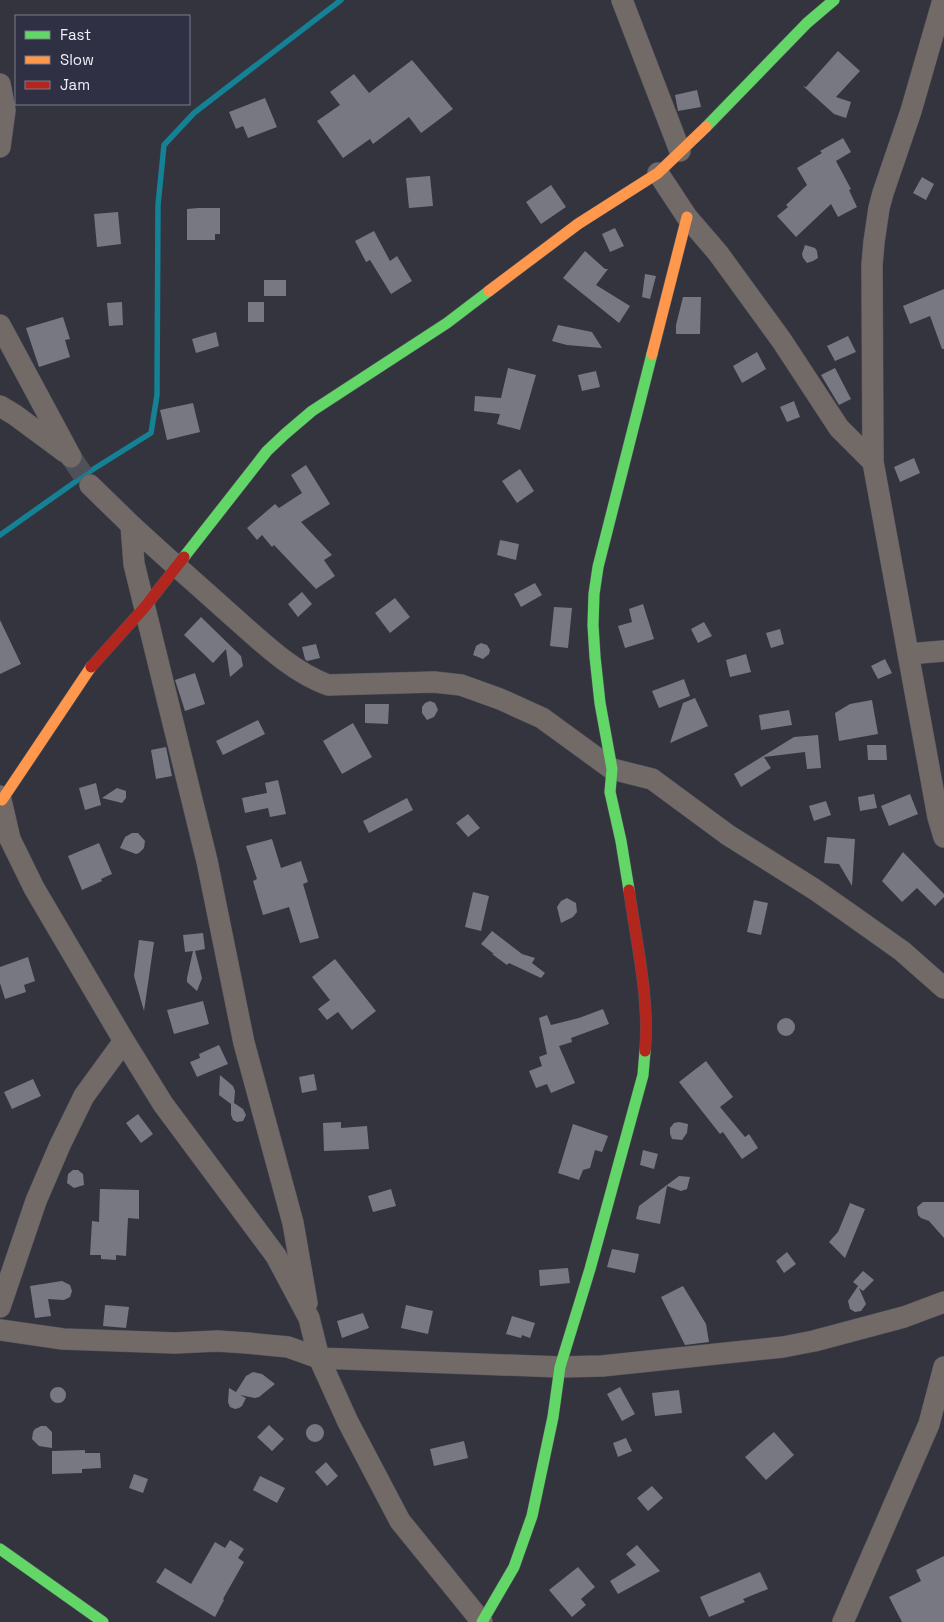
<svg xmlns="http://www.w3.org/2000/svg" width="944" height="1622" viewBox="0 0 944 1622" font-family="'Space Grotesk',sans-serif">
  <rect width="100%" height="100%" fill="#34343f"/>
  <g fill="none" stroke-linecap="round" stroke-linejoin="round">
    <!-- stream -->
    <path stroke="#148195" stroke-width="5.5" d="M0,535L92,470L151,433L157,395L158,205L164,145L194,113L341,0"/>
  </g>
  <!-- building -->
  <path fill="#777881" d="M838,51L860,71L836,97L851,102L846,118L834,114L803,86L806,87Z
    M412,60L453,109L421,133L409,117L373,144L370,139L343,158L317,121L340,105L330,92L354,74L369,93Z
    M697,90L701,107L678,111L675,95Z
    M265,98L277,127L248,138L243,126L236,129L229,112Z
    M843,138L851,152L836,161L851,189L849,190L857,207L838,217L831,204L796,237L777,216L788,207L786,205L807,185L797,168L822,153L820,151Z
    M430,176L433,206L409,208L406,178Z
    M922,177L934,184L926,200L913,193Z
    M551,185L566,207L541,224L526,202Z
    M198,208H220V234H215V240H187V209Z
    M118,212L121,244L97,247L94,214Z
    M615,228L624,246L610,252L602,234Z
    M374,231L390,261L397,256L412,281L391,294L370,260L366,262L355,241Z
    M805,245L815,248L817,251L818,258L813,261L807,263L803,258L802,254Z
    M585,251L605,269H608L596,285L630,306L619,323L563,278Z
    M645,274L656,276L650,299L642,297Z
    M264,280H286V296H264Z
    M944,289V349H942L930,316L910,324L903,306Z
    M683,297H701L700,334H676V325Z
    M122,302L123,325L109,326L107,303Z
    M248,302H264V322H248Z
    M63,317L70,339L65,340L70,357L39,367L26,328Z
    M558,325L592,332L602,348L567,345L552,341Z
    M216,332L219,346L196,353L192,339Z
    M848,336L856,352L835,361L827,346Z
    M757,352L766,369L742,383L733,366Z
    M508,368L536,375L520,430L497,424L500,414L474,411L475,396L501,398Z
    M835,368L851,399L839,405L821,375Z
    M596,371L600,387L582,391L578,375Z
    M794,401L800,417L787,422L780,407Z
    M193,403L200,432L167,440L160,410Z
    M914,458L920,473L900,482L894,467Z
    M306,465L330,504L301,522L332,555L324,560L335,576L316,589L274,545L272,547L262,535L257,540L247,528L275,504L279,508L302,493L291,475Z
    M520,469L534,491L517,503L502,481Z
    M500,540L519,544L516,560L497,555Z
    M535,583L542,595L521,607L514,594Z
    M302,592L312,604L298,617L288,604Z
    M395,598L410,617L390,633L375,613Z
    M643,604L654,639L625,648L618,626L632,622L629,609Z
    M554,607L572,608L568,648L550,646Z
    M201,617L241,656L243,666L230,677L226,649L213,663L184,635Z
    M0,620L21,664L0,674Z
    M704,622L712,636L698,643L691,629Z
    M780,629L784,644L771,648L766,633Z
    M481,643L487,645L490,650L489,654L483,659L473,655L476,646Z
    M316,644L320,658L307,661L305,659L302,647Z
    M746,654L751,672L730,677L726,660Z
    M885,659L892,673L878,679L871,666Z
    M195,673L205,704L185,711L175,680Z
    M684,679L690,696L659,708L652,691Z
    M695,698L708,726L670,743L683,703Z
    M872,700L878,734L839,741L835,713L850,704Z
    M430,701L435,703L438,710L434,717L427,720L422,713V707L425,703Z
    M365,704H389L388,724L365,723Z
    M789,710L792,725L761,730L759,715Z
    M258,720L265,734L223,755L216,741Z
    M353,723L372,757L342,774L323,741Z
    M818,735L821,768L807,769L805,752L764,757L771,768L741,787L734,774L794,737Z
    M867,745H886L887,760H868Z
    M166,747L172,776L156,779L151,750Z
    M278,780L286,814L270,817L268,808L245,813L242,798L267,793L265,783Z
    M96,783L101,805L85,810L79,788Z
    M117,788L126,791V798L122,803L102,798Z
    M874,794L877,808L860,811L858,797Z
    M910,794L918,814L889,826L881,806Z
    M407,798L413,810L369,833L363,821Z
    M826,801L831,815L814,821L809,806Z
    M468,814L480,828L468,837L456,823Z
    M132,833H138L145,841L144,848L139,853L136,854L120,848L125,837Z
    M827,837L855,839L852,886L839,864L824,863Z
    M272,839L281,868L301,861L308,882L303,884L319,938L300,943L289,907L263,915L253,881L257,879L246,846Z
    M99,843L112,874L101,879L102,881L82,890L68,856Z
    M903,852L944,894V897L935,906L917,888L902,902L882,881Z
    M473,892L489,896L481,931L465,927Z
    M567,898L576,903L577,912L573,917L561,923L557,907L561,901Z
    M754,900L768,903L761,935L747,932Z
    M492,931L522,954L535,958L532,963L545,973L541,978L509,963L507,965L492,954H494L481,944Z
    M203,933L205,949L195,951L202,978L197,991L187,982V978L193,951L185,952L183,935Z
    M139,940L154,942L144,1011L134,976Z
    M28,957L35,981L24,985L26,992L5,999L0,983V967Z
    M335,959L376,1011L352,1030L338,1012L327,1020L318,1009L330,1000L312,977Z
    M203,1001L209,1024L174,1034L167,1010Z
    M603,1009L609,1024L571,1038L572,1042L559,1046L575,1083L551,1093L547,1084L536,1088L529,1071L542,1066L539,1057L547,1054L539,1018L547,1015L551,1025L579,1018Z
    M777 1027a9 9 0 1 1 18 0a9 9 0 1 1-18 0Z
    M219,1045L228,1064L197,1077L190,1062L200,1058L199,1054Z
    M706,1061L733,1097L720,1107L745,1137L749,1134L758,1148L742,1159L723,1132L720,1134L679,1082Z
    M314,1074L317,1090L302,1093L299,1077Z
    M220,1075L233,1086L235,1091L234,1103L243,1109L246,1115L243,1121L237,1122L233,1120L231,1115V1104L219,1095Z
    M33,1079L41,1096L12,1109L4,1092Z
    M138,1114L153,1134L141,1143L126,1123Z
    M341,1122V1128L367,1126L369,1149L324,1151L323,1123Z
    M679,1122L688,1124L687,1133L682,1140L672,1139L670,1134V1128L674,1123Z
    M573,1124L608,1136L602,1152L595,1150L590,1168L583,1170L579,1180L558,1173Z
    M643,1150L658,1154L654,1169L640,1165Z
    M73,1170H78L83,1174L84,1185L74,1188L67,1183L68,1174Z
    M679,1176L690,1177L687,1189L681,1191L667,1186L660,1224L636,1219L639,1206Z
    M100,1189L139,1190V1219L128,1218L126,1256L116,1255V1260L101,1259V1255H90L92,1221L99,1222Z
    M391,1189L396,1206L373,1212L368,1196Z
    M923,1202H944V1238L929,1221L921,1218L918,1215L917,1207Z
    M850,1203L865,1209L845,1258L829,1242L838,1232Z
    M612,1249L639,1254L635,1273L607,1267Z
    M787,1252L796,1264L784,1273L776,1261Z
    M568,1268L570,1283L540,1286L539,1270Z
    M863,1271L874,1280L863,1291L859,1288L866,1304L861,1311L855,1312L850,1309L848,1301L858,1286L853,1282Z
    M62,1281L70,1285L72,1291L70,1297L64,1300L48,1299L51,1316L35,1318L30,1286Z
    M683,1286L706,1324L709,1342L685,1345L661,1297Z
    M105,1305L129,1307L126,1328L103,1326Z
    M406,1305L433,1311L428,1334L401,1328Z
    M363,1313L369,1328L342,1338L337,1321Z
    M512,1316L535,1323L530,1338L522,1335L521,1338L506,1334Z
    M253,1372L262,1374L275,1384L259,1397L255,1398L240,1395L246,1398L242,1406L239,1408L235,1409L230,1407L228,1402L229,1388L236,1392L246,1376Z
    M50 1395a8 8 0 1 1 16 0a8 8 0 1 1-16 0Z
    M620,1387L635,1414L622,1421L607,1394Z
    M679,1390L682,1413L655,1416L652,1393Z
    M306 1433a9 9 0 1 1 18 0a9 9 0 1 1-18 0Z
    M269,1425L284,1439L272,1451L257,1437Z
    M46,1426L52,1432V1448L39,1446L32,1439L33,1432L35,1429L41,1426Z
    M774,1432L794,1455L766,1480L745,1457Z
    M626,1438L632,1451L618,1457L613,1443Z
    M464,1441L468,1458L434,1466L430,1449Z
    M85,1450V1453H100L101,1468L82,1469V1473L52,1474V1451Z
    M326,1462L338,1476L327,1486L315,1472Z
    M134,1474L148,1479L143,1493L129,1488Z
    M260,1476L285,1488L277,1503L253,1490Z
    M652,1486L663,1498L648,1511L637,1498Z
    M230,1540L244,1549L238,1558L244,1562L223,1599L224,1600L215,1617L156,1582L165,1568L191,1584L215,1542L225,1548Z
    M637,1545L660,1571L618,1594L610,1581L636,1565L626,1554Z
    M944,1556V1622H902L889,1597L921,1581L916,1570Z
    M578,1567L595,1587L581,1599L586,1605L572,1617L549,1590Z
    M760,1572L768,1589L743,1599L745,1602L709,1617L700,1597Z"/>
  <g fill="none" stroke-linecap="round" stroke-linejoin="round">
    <!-- street-tunnel -->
    <path stroke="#50505b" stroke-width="21" stroke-dasharray="21 11" stroke-linecap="butt" d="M71,457L90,485"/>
    <defs>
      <path id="street" d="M622,0L680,151
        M943,0L911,111L883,193L879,208L874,242L872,265L873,462L938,817L944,837
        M0,84L5,110L0,147
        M658,173L687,217L718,253L782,341L839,428L873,462
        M0,325L71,457
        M0,406L15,415L65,452
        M90,485L131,525L134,564L207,861L244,1043L293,1223L307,1303
        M131,525C163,555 197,584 230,614C260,640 290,671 328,685L434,682L461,685L500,699L542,718L612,769L652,779L728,835L814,889L847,912L902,951L944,988
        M908,654L944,651
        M0,796L10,839L34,888L124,1041L163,1104L276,1256L309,1318L319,1358L348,1422L400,1521L482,1622
        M0,1307L36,1201L60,1145L84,1096L124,1041
        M0,1330L63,1339L175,1343L217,1341L247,1343L288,1347L319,1358L560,1367L602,1366L783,1347L814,1341L904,1317L944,1302
        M843,1622L929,1424L944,1367"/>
      <path id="fast" d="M706,127L807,23L834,0
        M184,557L267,451L285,434L312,411L447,323L489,291
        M629,890L621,841L610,792L612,769L600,703L595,657L593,625L594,594L598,567L652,354
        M0,1549L103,1622
        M482,1622L514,1567L532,1516L553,1417L560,1367L590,1269L643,1075L645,1051"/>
      <path id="slow" d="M489,291L578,224L658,173L706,127
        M652,354L687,217
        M2,800L91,667"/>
      <path id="jam" d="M91,667L144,608L184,557
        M629,890C636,940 650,1001 645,1051"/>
    </defs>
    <!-- street casing -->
    <use href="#street" stroke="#53535c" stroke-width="22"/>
    <!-- fast casing -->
    <use href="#fast" stroke="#53535c" stroke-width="12"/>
    <!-- slow casing -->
    <use href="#slow" stroke="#53535c" stroke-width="12"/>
    <!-- jam casing -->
    <use href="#jam" stroke="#53535c" stroke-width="12"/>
    <!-- street -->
    <use href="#street" stroke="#726a67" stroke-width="21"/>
    <!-- fast -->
    <use href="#fast" stroke="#63d668" stroke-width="11"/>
    <!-- slow -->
    <use href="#slow" stroke="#ff974d" stroke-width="11"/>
    <!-- jam -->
    <use href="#jam" stroke="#b3261e" stroke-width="11"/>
  </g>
  <!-- legend -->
  <rect x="15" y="15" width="175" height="90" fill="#2f3043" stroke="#7b7c8d"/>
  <rect x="25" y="31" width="25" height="8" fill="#63d668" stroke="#7b7c8d"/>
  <text x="60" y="40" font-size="15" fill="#eeeffb">Fast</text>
  <rect x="25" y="56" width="25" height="8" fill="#ff974d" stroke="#7b7c8d"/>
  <text x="60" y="65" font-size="15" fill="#eeeffb">Slow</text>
  <rect x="25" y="81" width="25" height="8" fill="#b3261e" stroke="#7b7c8d"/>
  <text x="60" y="90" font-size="15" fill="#eeeffb">Jam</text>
</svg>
